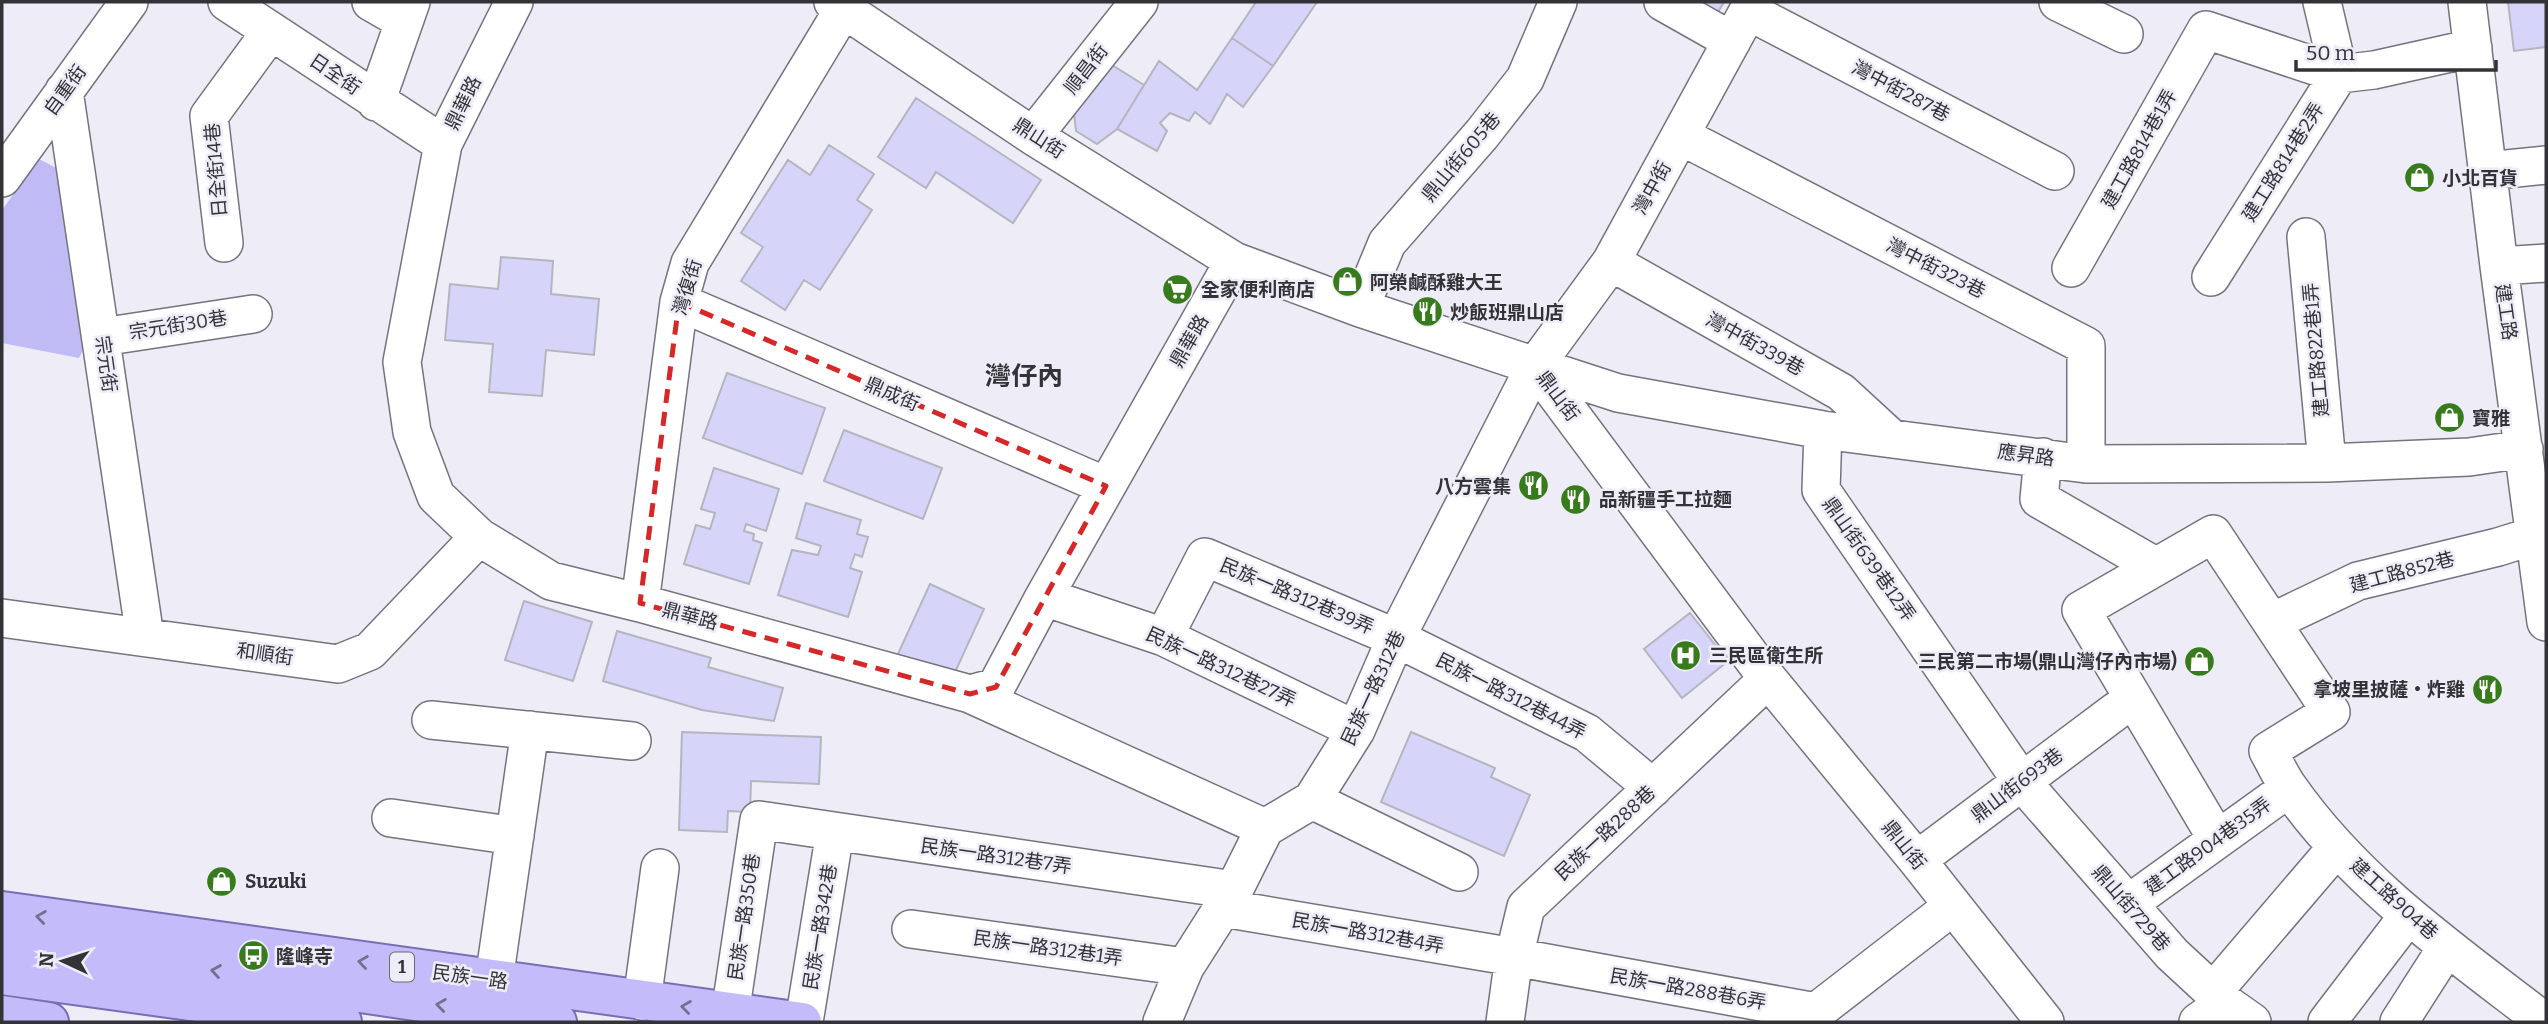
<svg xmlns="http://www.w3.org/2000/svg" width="2548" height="1024" viewBox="0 0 2548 1024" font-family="Bitter,'Noto Sans TC',serif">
  <rect width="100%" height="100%" fill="#edecf7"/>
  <!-- green -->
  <path fill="#c0bbf5" d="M39,159L62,171L89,338L79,358L2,343V210Z"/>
  <!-- building -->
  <path fill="#d7d4fa" stroke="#b5b5bf" stroke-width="2" d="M1256,2H1317L1273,66L1232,38Z
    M1689,2H1724L1715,17Z
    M2508,2H2546V47L2514,51Z
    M1232,38L1273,66L1243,107L1227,94L1210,124L1195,112L1189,121L1170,113L1160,123L1167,131L1157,151L1117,129L1159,61L1197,90Z
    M1104,60L1144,85L1117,129L1097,144L1076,131L1074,113Z
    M916,98L1041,180L1013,223L936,172L926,188L878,157Z
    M829,145L874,174L857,200L872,210L820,290L804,280L785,310L741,281L763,247L741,233L788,160L810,175Z
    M501,257L553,261L551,294L599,299L594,355L546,350L542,396L489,392L493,344L445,340L450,284L498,289Z
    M727,373L825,408L802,474L703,438Z
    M844,430L942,468L923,519L824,481Z
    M714,468L779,489L766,531L746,524L744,531L754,534L753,540L762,543L749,584L684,564L696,525L710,529L715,513L701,509Z
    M806,503L861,520L857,534L868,537L862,557L855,554L850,568L862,572L848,617L778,595L792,550L818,555L821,546L796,538Z
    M930,584L984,609L951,681L897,656Z
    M524,601L592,622L573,681L505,660Z
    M1690,613L1728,661L1682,698L1644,649Z
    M617,631L711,658L708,667L783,688L774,721L702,710L603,681Z
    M682,732L821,737L819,784L751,781L750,812L728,811L727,832L679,830Z
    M1411,732L1495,768L1491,777L1530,795L1504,856L1381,802Z"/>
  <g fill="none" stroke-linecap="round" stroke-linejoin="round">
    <defs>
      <path id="minor" d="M227,2L443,144
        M371,2L404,21
        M514,2L443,144L402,362L412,432L436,496L479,537L551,581L640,603L970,694L996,687L1044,597L1234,261
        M833,2L1033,136L1234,261L1360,308L1535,366L1768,679L1917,860L2045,1022
        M1663,2L1732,41
        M2058,2L2124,34
        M2467,2L2499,266L2546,622
        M1748,11L2055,171
        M64,91L145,637
        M376,102L411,2
        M1033,136L1139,2
        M1681,136L2086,346V464
        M2487,171L2546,165
        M2,178L129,2
        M2306,237L2327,463
        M224,243L209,116L271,31
        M1611,262L1841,392L1891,438
        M2499,266L2546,263
        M2071,268L2206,30L2339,74L2374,70L2473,48
        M2211,277L2339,74L2322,2
        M679,302L1106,486
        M1360,308L1387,243L1482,134L1525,79L1558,2
        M102,337L253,314
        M1535,366L1618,393L1823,430L2086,464L2327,463L2469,457L2524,449
        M1823,430L1821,490L2022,782L2172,954L2225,1003L2252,1022
        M2043,457L2039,499L2155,566
        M1044,597L1164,637L1356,730
        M640,603L679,302L690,263L843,10
        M2,618L338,664L370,651L479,537
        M2272,622L2358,581L2498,547L2536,535
        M1164,637L1205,557L1396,638L1587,733L1653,788
        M970,694L1265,828
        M431,720L632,741
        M1312,800L1459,872
        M391,818L515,836
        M2217,839L2081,610L2213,534L2331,712L2268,751C2275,763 2281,777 2289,788C2356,884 2454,952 2545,1022
        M1917,860L2116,711
        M2128,904L2289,788
        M1223,908L1514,957L1816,1012L1953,906
        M911,929L1185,967
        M494,980L530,730
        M2213,992L2337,847
        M642,1001L660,868
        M730,1014L759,820L1234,890
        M804,1022L835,832
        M1162,1022L1185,967L1234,890L1265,828L1312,800L1356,730L1396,638L1535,366L1611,262L1753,2
        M1505,1022L1514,957L1526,907L1768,679
        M2198,1022L2225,1003
        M2327,1022L2408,916
        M2399,1022L2447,947"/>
      <path id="major" d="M2,911L802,1022
        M2,940L557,1022
        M2,975L342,1022
        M2,1015L49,1022"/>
    </defs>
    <!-- minor casing -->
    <use href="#minor" stroke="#74747d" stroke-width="40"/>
    <!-- major casing -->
    <use href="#major" stroke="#786eb3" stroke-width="42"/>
    <!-- minor -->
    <use href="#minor" stroke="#fff" stroke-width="37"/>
    <!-- major -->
    <use href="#major" stroke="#c4bbfa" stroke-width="38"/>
  </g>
  <!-- one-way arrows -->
  <defs><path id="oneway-chevron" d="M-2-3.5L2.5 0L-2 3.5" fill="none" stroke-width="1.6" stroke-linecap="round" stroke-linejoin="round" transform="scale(1.75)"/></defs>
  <g stroke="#74708e">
    <use href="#oneway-chevron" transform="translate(41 917) rotate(-172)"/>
    <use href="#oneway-chevron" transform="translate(363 962) rotate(-172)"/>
    <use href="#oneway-chevron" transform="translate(216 971) rotate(-171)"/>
    <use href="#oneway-chevron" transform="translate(441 1005) rotate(-172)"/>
    <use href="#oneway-chevron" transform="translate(686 1007) rotate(-172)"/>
  </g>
  <!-- marked area -->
  <path fill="none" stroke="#d62828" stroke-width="5" stroke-dasharray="14 9" stroke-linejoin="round" d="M679,302L1106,486L996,687L970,694L640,603Z"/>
  <!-- icons -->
  <defs>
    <symbol id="shop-disc" viewBox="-11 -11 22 22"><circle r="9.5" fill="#377b1d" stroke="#edecf7"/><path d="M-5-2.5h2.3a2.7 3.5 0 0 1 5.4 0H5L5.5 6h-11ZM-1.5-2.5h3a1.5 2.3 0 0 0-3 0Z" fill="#fff"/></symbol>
    <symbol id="supermarket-disc" viewBox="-11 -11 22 22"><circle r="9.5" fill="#377b1d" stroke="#edecf7"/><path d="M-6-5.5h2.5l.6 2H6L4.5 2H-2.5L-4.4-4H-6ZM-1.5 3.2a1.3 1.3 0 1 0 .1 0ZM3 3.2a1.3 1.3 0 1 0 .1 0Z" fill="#fff"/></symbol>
    <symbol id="restaurant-disc" viewBox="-11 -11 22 22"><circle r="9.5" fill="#377b1d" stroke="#edecf7"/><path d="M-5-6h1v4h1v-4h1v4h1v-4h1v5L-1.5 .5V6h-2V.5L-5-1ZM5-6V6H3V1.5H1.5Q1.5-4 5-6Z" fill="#fff"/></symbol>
    <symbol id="hospital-disc" viewBox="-11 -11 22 22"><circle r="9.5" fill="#377b1d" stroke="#edecf7"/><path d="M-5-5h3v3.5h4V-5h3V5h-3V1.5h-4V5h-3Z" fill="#fff"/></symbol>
    <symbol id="bus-disc" viewBox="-11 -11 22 22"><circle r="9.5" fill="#377b1d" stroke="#edecf7"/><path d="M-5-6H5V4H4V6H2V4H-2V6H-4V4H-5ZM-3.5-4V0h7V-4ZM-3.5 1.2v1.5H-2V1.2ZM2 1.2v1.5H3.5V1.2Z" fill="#fff"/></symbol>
  </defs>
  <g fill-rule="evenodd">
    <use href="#shop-disc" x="2402" y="160" width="35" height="35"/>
    <use href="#shop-disc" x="1330" y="264" width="35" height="35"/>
    <use href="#supermarket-disc" x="1160" y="272" width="35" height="35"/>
    <use href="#restaurant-disc" x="1410" y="294" width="35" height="35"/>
    <use href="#shop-disc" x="2432" y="400" width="35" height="35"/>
    <use href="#restaurant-disc" x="1516" y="468" width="35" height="35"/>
    <use href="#restaurant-disc" x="1558" y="482" width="35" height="35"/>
    <use href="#hospital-disc" x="1668" y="638" width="35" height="35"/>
    <use href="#shop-disc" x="2182" y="644" width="35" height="35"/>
    <use href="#restaurant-disc" x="2470" y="672" width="35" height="35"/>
    <use href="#shop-disc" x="204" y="864" width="35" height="35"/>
    <use href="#bus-disc" x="236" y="938" width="35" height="35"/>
  </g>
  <g text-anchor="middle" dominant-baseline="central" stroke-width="5" stroke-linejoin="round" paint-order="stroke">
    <!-- shield labels -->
    <rect fill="#edecf7" stroke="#6b6a70" stroke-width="2" x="390" y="952.5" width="24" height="29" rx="5"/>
    <g font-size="18" font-weight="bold" fill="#333236">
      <text x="402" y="967">1</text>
    </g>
    <!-- street labels -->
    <g font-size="19" fill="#333236" stroke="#edecf7">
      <text transform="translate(1086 69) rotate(-52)">順昌街</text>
      <text transform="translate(335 74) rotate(34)">日全街</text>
      <text transform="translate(65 90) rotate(-54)">自重街</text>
      <text transform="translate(1901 91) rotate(28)">灣中街287巷</text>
      <text transform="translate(463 103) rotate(-64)">鼎華路</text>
      <text transform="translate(1039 138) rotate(33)">鼎山街</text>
      <text transform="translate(2139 149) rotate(-61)">建工路814巷1弄</text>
      <text transform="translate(1461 157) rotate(-50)">鼎山街605巷</text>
      <text transform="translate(2283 162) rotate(-58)">建工路814巷2弄</text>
      <text transform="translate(216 170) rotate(-95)">日全街14巷</text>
      <text transform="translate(1652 188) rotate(-61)">灣中街</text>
      <text transform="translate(1936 268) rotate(27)">灣中街323巷</text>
      <text transform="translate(687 287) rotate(-73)">灣復街</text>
      <text transform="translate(2506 312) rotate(82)">建工路</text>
      <text transform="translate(178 325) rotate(-9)">宗元街30巷</text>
      <text transform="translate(1189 341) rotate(-60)">鼎華路</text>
      <text transform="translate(1755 344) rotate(29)">灣中街339巷</text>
      <text transform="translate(2316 350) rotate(-95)">建工路822巷1弄</text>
      <text transform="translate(106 364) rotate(82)">宗元街</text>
      <text transform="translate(892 394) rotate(23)">鼎成街</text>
      <text transform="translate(1558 396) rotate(53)">鼎山街</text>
      <text transform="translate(2026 455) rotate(8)">應昇路</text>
      <text transform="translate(1869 559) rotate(55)">鼎山街639巷12弄</text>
      <text transform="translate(2402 572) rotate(-15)">建工路852巷</text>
      <text transform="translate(1297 596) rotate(23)">民族一路312巷39弄</text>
      <text transform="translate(690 616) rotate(15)">鼎華路</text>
      <text transform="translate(265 654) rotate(8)">和順街</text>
      <text transform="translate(1221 667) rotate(25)">民族一路312巷27弄</text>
      <text transform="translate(1373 688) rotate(-65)">民族一路312巷</text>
      <text transform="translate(1511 696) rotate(27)">民族一路312巷44弄</text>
      <text transform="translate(2017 785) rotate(-37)">鼎山街693巷</text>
      <text transform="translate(1605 833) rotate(-43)">民族一路288巷</text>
      <text transform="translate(1904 845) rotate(51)">鼎山街</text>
      <text transform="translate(2208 846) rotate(-36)">建工路904巷35弄</text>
      <text transform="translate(996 856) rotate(8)">民族一路312巷7弄</text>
      <text transform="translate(2394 899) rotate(42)">建工路904巷</text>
      <text transform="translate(2131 908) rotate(49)">鼎山街729巷</text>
      <text transform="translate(744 917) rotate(-82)">民族一路350巷</text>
      <text transform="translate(820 927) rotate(-81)">民族一路342巷</text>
      <text transform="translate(1368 933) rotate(10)">民族一路312巷4弄</text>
      <text transform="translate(1048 948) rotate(8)">民族一路312巷1弄</text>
      <text transform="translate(470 977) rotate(8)">民族一路</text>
      <text transform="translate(1688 989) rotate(10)">民族一路288巷6弄</text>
    </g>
    <!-- poi labels -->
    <g font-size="19" font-weight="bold" fill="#333236" stroke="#edecf7" text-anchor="start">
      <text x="2442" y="178">小北百貨</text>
      <text x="1370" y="282">阿榮鹹酥雞大王</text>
      <text x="1201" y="289">全家便利商店</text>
      <text x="1450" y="312">炒飯班鼎山店</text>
      <text x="2472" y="418">寶雅</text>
      <text x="1511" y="486" text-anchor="end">八方雲集</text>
      <text x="1599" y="499">品新疆手工拉麵</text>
      <text x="1709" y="655">三民區衛生所</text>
      <text x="2177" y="661" text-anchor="end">三民第二市場(鼎山灣仔內市場)</text>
      <text x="2465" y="689" text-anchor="end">拿坡里披薩‧炸雞</text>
      <text x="245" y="881">Suzuki</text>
      <text x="276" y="956">隆峰寺</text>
    </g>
    <!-- district labels -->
    <g font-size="26" font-weight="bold" fill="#333236" stroke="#edecf7">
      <text x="1024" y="376">灣仔內</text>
    </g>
  </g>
  <!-- border -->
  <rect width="2548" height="1024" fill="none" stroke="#333236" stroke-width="7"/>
  <!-- north arrow -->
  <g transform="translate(63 961) rotate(274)" stroke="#edecf7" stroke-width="5" paint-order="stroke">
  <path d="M0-5L12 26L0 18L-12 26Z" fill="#333236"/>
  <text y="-10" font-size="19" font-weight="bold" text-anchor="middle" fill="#333236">N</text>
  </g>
  <!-- scale -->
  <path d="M2296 60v10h200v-10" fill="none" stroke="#333236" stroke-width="3.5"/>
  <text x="2306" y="60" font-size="21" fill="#333236" stroke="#edecf7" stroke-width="5" paint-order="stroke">50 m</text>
</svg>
